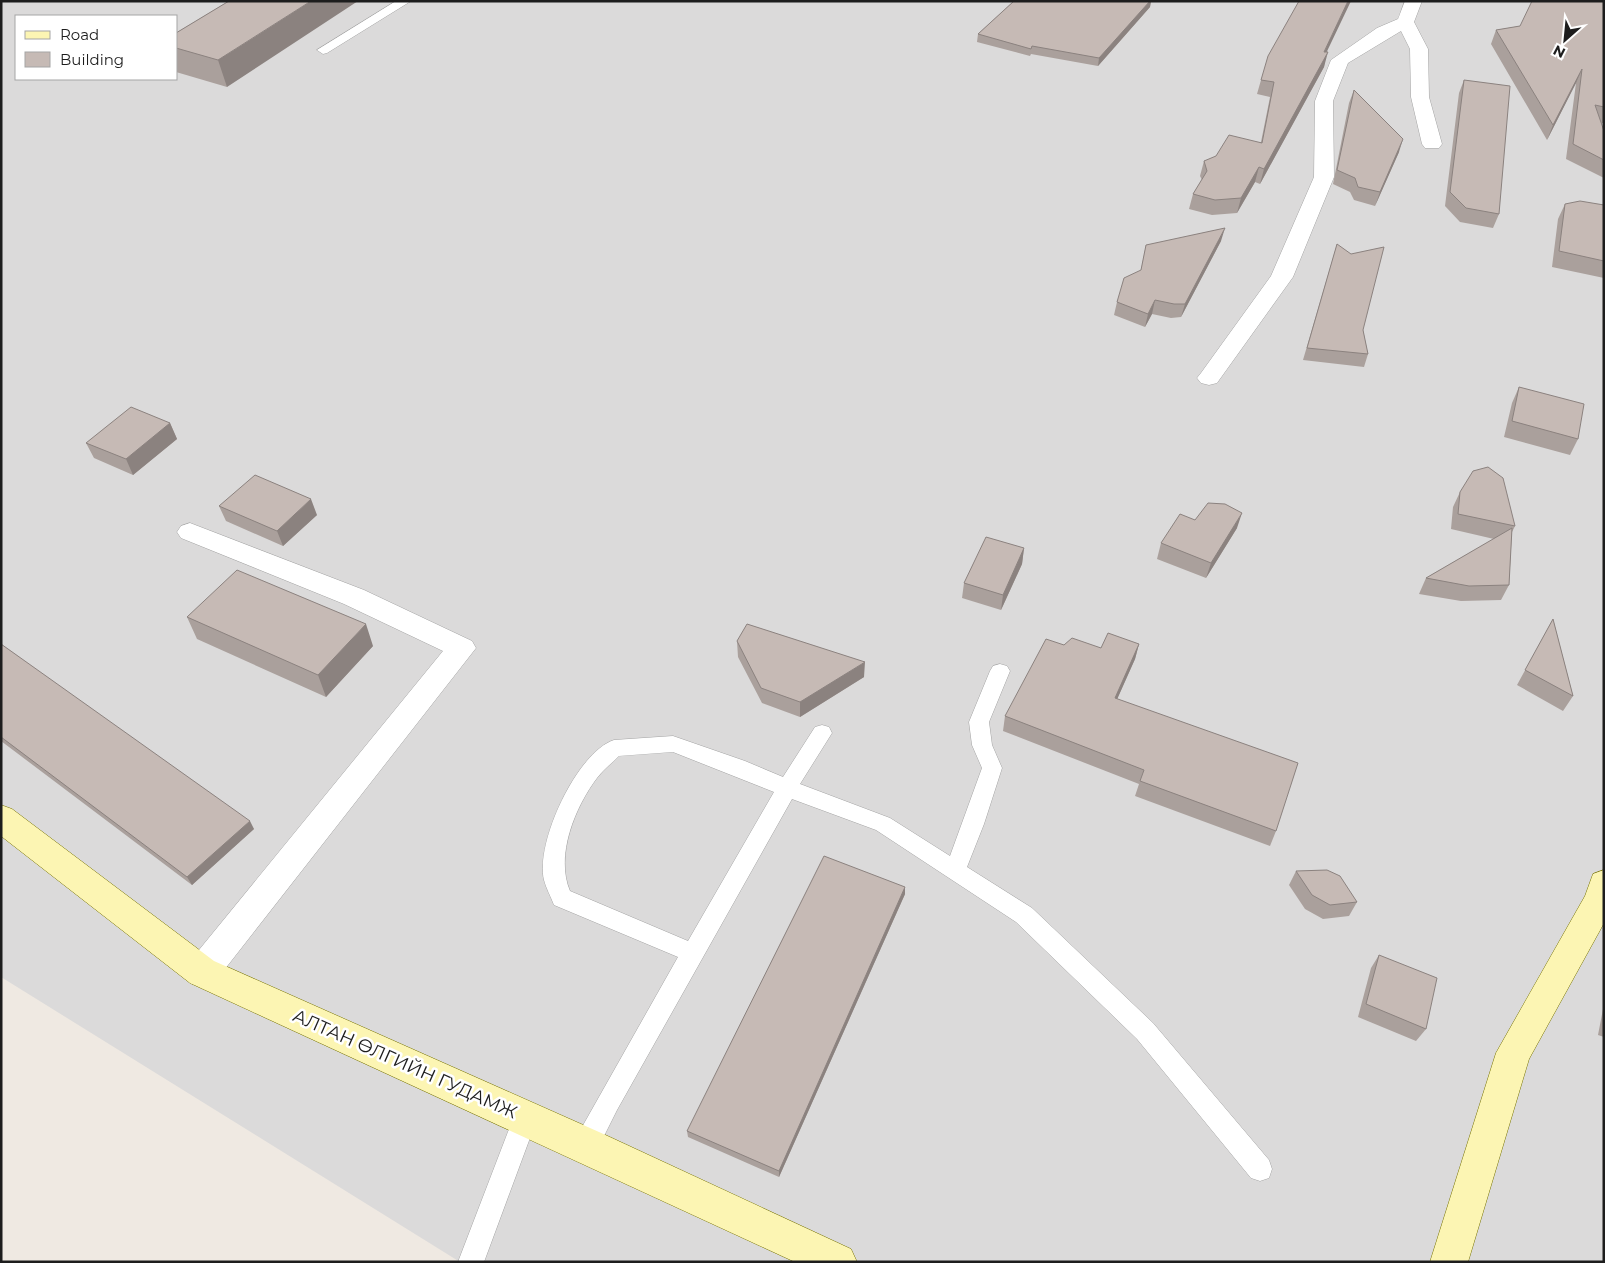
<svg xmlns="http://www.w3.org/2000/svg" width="1605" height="1263" viewBox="0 0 1605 1263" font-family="Montserrat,sans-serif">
  <rect width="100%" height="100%" fill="#efe9e2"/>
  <!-- residential -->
  <path fill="#dbdada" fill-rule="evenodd" d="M1,1H1604V1262H460L1,977ZM16,16H176V79H16Z"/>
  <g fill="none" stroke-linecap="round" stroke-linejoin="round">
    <defs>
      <path id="lane" d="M396,1H411L327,53L323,54L317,50Z
        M1000,664L1007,666L1010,671L989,722L992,745L1002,768L984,824L967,867L1032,908L1153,1023L1269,1160L1272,1169L1269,1178L1260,1181L1251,1178L1137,1039L1016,922L876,830L792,799L617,1110L595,1154L586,1157L577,1154L574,1145L577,1136L678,957L554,905C551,897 546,888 544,880C535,843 577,752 614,740L673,736L745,761L783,777L815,727L822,725L829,727L832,733L800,784L890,818L950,856L982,768L972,745L969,722L990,671L993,666ZM673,752L774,792L688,941L570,891C555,856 575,807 597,778C603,770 612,763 619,756Z
        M525,1107L534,1111L537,1119L484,1262H458L516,1111Z"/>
      <path id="street" d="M1405,1H1422L1414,22L1428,49L1429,97L1442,144L1439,148H1425L1422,144L1411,97L1410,49L1401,31L1348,63L1333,101L1334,177L1293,277L1217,383L1209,385L1201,383L1197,378L1201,373L1271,276L1314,177L1315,101L1331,60L1377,28L1398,19Z
        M190,523L364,590L472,641L476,648L214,983L202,987L190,983L185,972L190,961L443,651L344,604L181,538L177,532L181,526Z"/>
      <path id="secondary" d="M1,805L12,809L214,961L599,1132L851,1249L857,1262H795L190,983L1,836Z
        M1604,870V923L1529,1059L1468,1262H1430L1496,1053L1585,896L1593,874Z"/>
    </defs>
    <!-- lane casing -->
    <use href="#lane" stroke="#a4a4a4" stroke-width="1"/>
    <!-- street casing -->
    <use href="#street" stroke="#a4a4a4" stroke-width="1"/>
    <!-- secondary casing -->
    <use href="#secondary" stroke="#777301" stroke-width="1"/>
    <!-- lane -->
    <use href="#lane" fill="#fff" fill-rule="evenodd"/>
    <!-- street -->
    <use href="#street" fill="#fff" fill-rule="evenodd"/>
    <!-- secondary -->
    <use href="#secondary" fill="#fcf5b3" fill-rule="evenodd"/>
  </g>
  <!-- wall -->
  <path fill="#aaa09c" d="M229,1L227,87L176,72V33Z
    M1014,1H1151L1150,7L1098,66L1031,54L1030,56L977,42L978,34Z
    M1604,1V123H1601L1604,131V178L1566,159L1576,83L1547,140L1491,44L1496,30L1520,26Z
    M1326,52L1324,67L1260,184L1255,182L1237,213L1212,215L1189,209L1193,194L1202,180L1200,176L1204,161L1261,142L1270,97L1257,94L1261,80Z
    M1464,80L1499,214L1493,228L1460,222L1445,206L1459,93Z
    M1354,90L1399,152L1375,206L1354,200L1350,192L1333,184L1349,103Z
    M1565,204L1604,205V278L1552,267L1558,219Z
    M1221,241L1181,317L1171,318L1152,314L1145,327L1114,315L1117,302L1141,270L1146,245Z
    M1337,244L1363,330L1368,354L1364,367L1303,360Z
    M1519,387L1578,439L1570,455L1504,437L1512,403Z
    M170,423L177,439L133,475L94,458L86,443Z
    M1460,492L1515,526L1512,532L1509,585L1501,600L1461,601L1419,594L1426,578L1494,539L1451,529L1453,507Z
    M219,506L317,515L283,546L226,521Z
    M1195,520L1237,528L1206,578L1157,559L1161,543Z
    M1024,548L1022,564L1001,610L962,598L964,583Z
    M187,617L373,646L326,697L197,639Z
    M1553,619L1573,696L1563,711L1517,685Z
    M737,641L864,677L800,717L762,703L738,657Z
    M1,644L254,829L192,885L1,741Z
    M1139,644L1135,659L1117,699L1276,831L1270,846L1135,796L1139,784L1003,731L1005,716L1064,645L1101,648Z
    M1296,871L1357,902L1349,916L1323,919L1305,909L1289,885Z
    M905,887V894L779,1177L688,1137L687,1131Z
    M1379,955L1426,1029L1416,1041L1358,1017L1371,968Z
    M1604,1004V1037L1598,1035Z"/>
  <!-- shaded-wall -->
  <path fill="#8b827f" d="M311,1H358L227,87L218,60Z
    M1150,1H1151L1150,7L1098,66L1099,58Z
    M1348,1H1351L1320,66L1324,52Z
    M1328,52L1324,67L1260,184L1264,169Z
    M1582,69L1576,83L1547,140L1553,125Z
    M1403,139L1399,152L1375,206L1380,192Z
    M1259,167L1255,182L1237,213L1241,198Z
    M1225,228L1221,241L1181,317L1185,304Z
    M1155,300L1152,314L1145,327L1148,314Z
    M170,423L177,439L133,475L126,459Z
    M311,499L317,515L283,546L277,531Z
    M1242,513L1237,528L1206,578L1211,563Z
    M1024,548L1022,564L1001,610L1003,595Z
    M366,624L373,646L326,697L318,675Z
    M1139,644L1135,659L1111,713L1115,698Z
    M865,662L864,677L800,717V702Z
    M250,821L254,829L192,885L187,877Z
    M905,887V894L779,1177V1171Z"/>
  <!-- building -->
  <path fill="#c6bab5" stroke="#8b827f" d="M229,1H311L218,60L176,48V33Z
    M1014,1H1150L1099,58L1032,46L1031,49L978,34Z
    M1299,1H1348L1324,52H1328L1264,169L1259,167L1241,198L1215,200L1193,194L1207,171L1204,161L1216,156L1229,135L1262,143L1274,82L1261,80L1268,56Z
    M1532,1H1604V107L1595,105L1604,131V160L1573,144L1582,69L1553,125L1496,30L1520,26Z
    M1464,80L1510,86L1499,214L1466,208L1450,192Z
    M1354,90L1403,139L1380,192L1358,187L1355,178L1337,170Z
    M1580,201L1604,205V261L1559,251L1565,204Z
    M1225,228L1185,304H1174L1155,300L1148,314L1117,302L1124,278L1141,270L1146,245Z
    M1337,244L1351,254L1384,247L1363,330L1368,354L1307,348Z
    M1519,387L1584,404L1578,439L1512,421Z
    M131,407L170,423L126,459L86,443Z
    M1488,467L1503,478L1515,526L1458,514L1460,492L1473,471Z
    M255,475L311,499L277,531L219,506Z
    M1208,503L1225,504L1242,513L1211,563L1161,543L1180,514L1195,520Z
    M1512,528L1509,585L1469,586L1426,578Z
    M986,537L1024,548L1003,595L964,583Z
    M237,570L366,624L318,675L187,617Z
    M1553,619L1573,696L1525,670Z
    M747,624L865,662L800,702L761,688L737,641Z
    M1108,633L1139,644L1115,698L1298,763L1276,831L1140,781L1144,770L1005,716L1046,639L1064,645L1072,638L1101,648Z
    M1,644L250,821L187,877L1,737Z
    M824,856L905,887L779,1171L687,1131Z
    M1327,870L1340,876L1357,902L1330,905L1312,895L1296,871Z
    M1379,955L1437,978L1426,1029L1366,1004Z"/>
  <g text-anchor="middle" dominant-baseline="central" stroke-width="5" stroke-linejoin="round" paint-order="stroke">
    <!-- near-street labels -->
    <g font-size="18" fill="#1d1d1d" stroke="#fff">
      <text transform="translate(405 1064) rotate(24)">АЛТАН ӨЛГИЙН ГУДАМЖ</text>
    </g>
  </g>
  <!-- border -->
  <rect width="1605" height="1263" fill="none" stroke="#1d1d1d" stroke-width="5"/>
  <!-- legend -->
  <rect x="15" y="15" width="162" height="65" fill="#ffffff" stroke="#a5a5a5"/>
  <rect x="25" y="31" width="25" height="8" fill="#fcf5b3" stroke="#a5a5a5"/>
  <text x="60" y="40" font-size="15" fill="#1d1d1d">Road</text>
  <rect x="25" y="52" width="25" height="15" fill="#c6bab5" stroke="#a5a5a5"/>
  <text x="60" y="65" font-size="15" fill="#1d1d1d">Building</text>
  <!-- north arrow -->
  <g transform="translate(1565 40) rotate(207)" stroke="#ffffff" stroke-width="4" paint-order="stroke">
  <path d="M0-4L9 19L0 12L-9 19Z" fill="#1d1d1d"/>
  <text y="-8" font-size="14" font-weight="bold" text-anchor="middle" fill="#1d1d1d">N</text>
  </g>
</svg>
